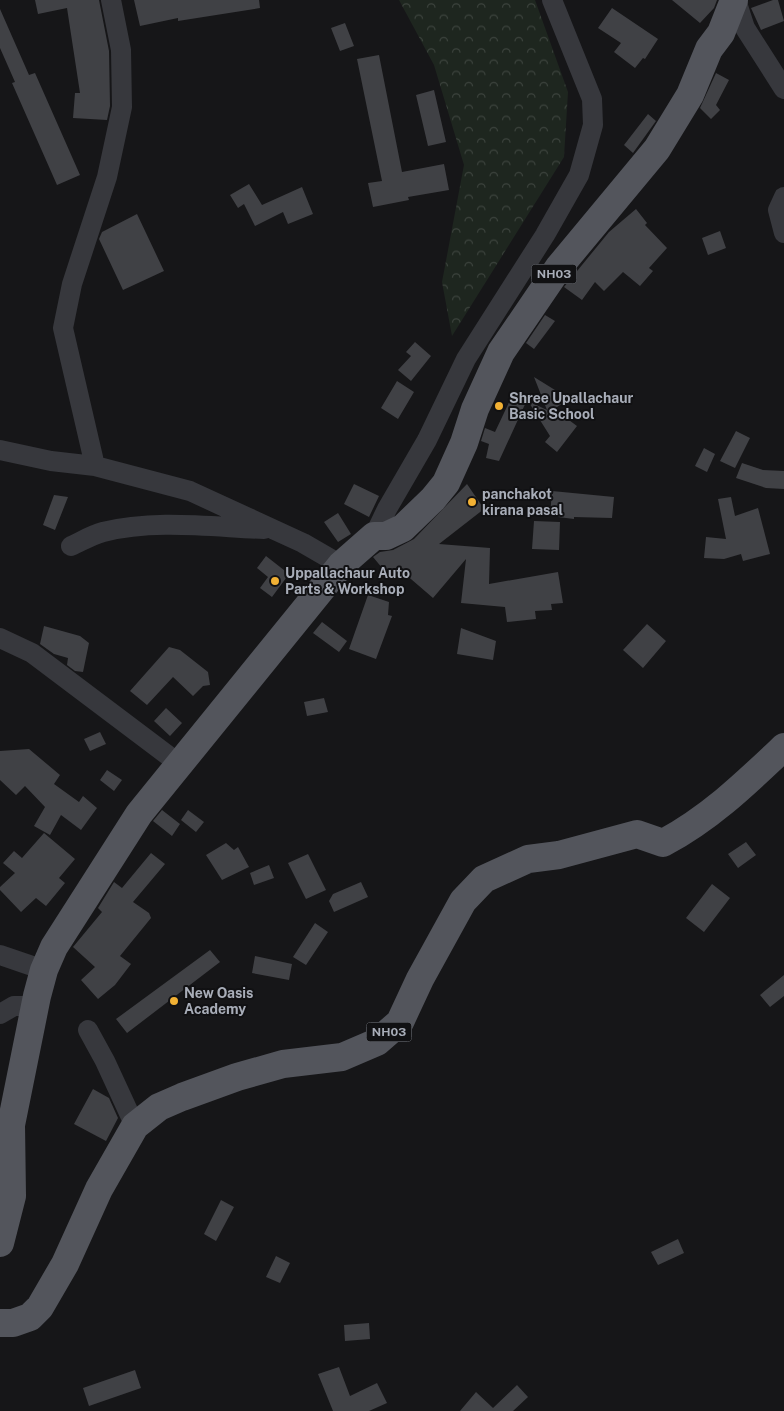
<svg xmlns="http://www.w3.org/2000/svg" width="784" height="1411" viewBox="0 0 784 1411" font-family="'Public Sans',sans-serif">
  <defs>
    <pattern id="forest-crowns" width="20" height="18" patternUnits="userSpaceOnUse" patternTransform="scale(1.25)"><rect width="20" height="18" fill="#1e261f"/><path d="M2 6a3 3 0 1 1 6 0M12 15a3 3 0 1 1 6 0" fill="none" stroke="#3c433d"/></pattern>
  </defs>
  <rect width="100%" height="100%" fill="#161618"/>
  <!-- forest -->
  <path fill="url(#forest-crowns)" d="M399,0H535L568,92L564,157L452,336L442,282L464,165L434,65Z"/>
  <!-- building -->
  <path fill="#404145" d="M35,0H99L109,51L110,106L107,120L73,118L75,93H80L67,8L38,14Z
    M134,0H259L260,8L178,21V18L140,26Z
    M672,0H717L714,8L700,23Z
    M773,0H778L784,21L761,30L751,8Z
    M612,8L658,39L645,59L643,58L635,68L614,52L621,43L598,28Z
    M0,9L29,75L35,73L80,175L57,185L12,83L15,82L0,48Z
    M345,23L354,46L340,51L331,28Z
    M379,55L402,172L444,164L449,190L408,197L409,200L373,207L368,183L382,181L357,59Z
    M716,73L729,80L716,105L720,110L711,119L700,108Z
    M434,90L446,142L428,146L416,95Z
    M648,114L656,121L633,153L624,145Z
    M249,184L262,205L302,187L313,214L288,224L283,212L255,226L244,204L238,208L230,195Z
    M636,209L647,223L645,225L667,248L649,268L653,271L640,286L623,272L604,291L595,282L582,300L564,287L609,232Z
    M137,214L164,271L123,290L99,239L102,232Z
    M720,231L726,248L708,255L702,238Z
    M545,315L555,321L534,349L526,343Z
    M415,342L431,356L411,381L398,370L411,356L406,352Z
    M534,377L555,390L563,403L554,409L577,426L557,452L545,442L550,436L528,401L547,410Z
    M397,381L414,392L398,419L381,408Z
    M513,394L527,400L499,461L486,458L489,444L481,441L485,428L495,432Z
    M736,431L750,438L735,468L720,461Z
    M704,448L715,454L707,472L695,466Z
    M742,463L763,470L784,471V489L766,488L736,478Z
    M354,484L379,496L369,517L344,504Z
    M467,484L484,509L439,544L490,548L489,584L558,572L563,603L551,604L552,610L535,611L536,619L507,622L505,607L461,603L466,559L433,598L397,567L388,575L373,557L380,552L393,550L414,539Z
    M552,491L614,497L612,518L574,517V519L550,516Z
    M54,495L68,497L55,530L43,525Z
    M731,497L735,516L758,508L770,554L743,561L741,554L724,559L704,558L706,537L726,539L718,499Z
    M338,513L351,534L338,542L324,522Z
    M534,521L560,522L559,550L532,549Z
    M266,556L289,574L272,597L260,588L268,577L257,568Z
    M368,595L389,602L388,615L392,616L376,659L349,649Z
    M322,622L347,641L339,652L313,633Z
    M647,624L666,641L643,668L623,650Z
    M44,626L80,636L89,643L83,672L75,671L67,665L68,658L54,654L40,644Z
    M461,628L496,641L493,660L457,654Z
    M169,647L180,650L208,672L210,685L203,686L193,696L173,677L147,705L130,691Z
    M324,698L328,712L307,716L304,702Z
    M166,708L182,723L170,736L154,721Z
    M100,732L106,744L90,751L84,739Z
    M29,749L60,775L54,784L79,802L83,796L97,808L81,830L61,815L50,835L34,826L45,807L25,786L16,795L0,780V751Z
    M107,770L122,780L114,791L100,780Z
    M162,810L180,824L172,836L153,821Z
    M188,810L204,822L196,832L181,820Z
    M44,833L75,859L59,878L65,883L46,906L36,898L21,912L0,890V887L15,873L3,863L14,851L22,858Z
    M746,842L756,855L738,868L728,854Z
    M226,843L234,850L238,847L249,867L222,880L206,855Z
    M151,853L165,864L133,902L149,913L151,918L120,956L131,964L115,985L98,999L81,980L95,967L73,947L102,912L98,908L114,882L122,888Z
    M308,854L326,890L306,899L288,863Z
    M269,865L274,878L254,885L250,873Z
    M361,882L368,897L334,912L329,901L333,894Z
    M712,884L730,898L704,932L686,918Z
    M315,923L328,932L306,965L293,957Z
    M210,950L220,962L127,1033L116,1019Z
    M255,956L292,964L289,980L252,973Z
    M784,975V996L770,1007L760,995Z
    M93,1089L109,1098L118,1118L106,1141L74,1124Z
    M221,1200L234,1207L216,1241L204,1234Z
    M678,1239L684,1253L658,1265L651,1252Z
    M276,1256L290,1263L280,1283L266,1277Z
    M369,1323L370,1339L345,1341L344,1325Z
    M339,1367L350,1396L377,1383L387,1403L369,1411H333L318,1374Z
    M135,1370L141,1388L89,1406L83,1388Z
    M517,1385L528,1397L513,1411H460L476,1392L493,1408Z"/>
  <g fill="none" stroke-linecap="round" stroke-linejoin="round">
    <!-- street -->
    <path stroke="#37383d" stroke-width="20" d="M736,0L745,28L784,89
      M784,197L778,210L784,233
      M0,450L51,461L95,466L190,491L303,543L341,565
      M95,466L63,328L72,284L107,177L122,107L121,50L111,0
      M374,536L387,509L427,440L466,359L545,235L579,175L593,125L592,99L552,0
      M71,546C82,541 92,535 103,532C154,519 212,527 264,529
      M0,638L32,653L178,763
      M0,955L44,970
      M0,1014L14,1006H35
      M88,1030L105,1061L135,1126"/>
    <!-- primary -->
    <path stroke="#53555c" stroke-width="28" d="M0,1243L12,1196L11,1125L37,996L44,970L54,947L139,814L341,565L374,536H386L403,528L433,499L446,483L464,443L475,409L501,352L559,267L657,149L690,95L709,49L721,33L734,0
      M0,1323H13L30,1317L40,1307L65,1264L99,1189L135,1126L159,1107L182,1097L237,1077L283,1064L342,1057L377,1042L400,1022L420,979L463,901L484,879L528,859L559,855L637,834L663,843C710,818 746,783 784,747"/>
  </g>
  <!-- markers -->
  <g fill="#f2b134" stroke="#111113" stroke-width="2">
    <circle cx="499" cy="406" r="5"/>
    <circle cx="472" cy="502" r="5"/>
    <circle cx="275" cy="581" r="5"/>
    <circle cx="174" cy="1001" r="5"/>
  </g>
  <g text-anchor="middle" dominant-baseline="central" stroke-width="4" stroke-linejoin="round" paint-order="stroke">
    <!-- shield labels -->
    <g fill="#111113" stroke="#7b7e86" stroke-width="1">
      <rect x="531.5" y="264.5" width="45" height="19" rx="4"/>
      <rect x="366.5" y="1022.5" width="45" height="19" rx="4"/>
    </g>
    <g font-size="12" font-weight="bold" fill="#a8adb8">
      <text x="554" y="274">NH03</text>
      <text x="389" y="1032">NH03</text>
    </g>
    <!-- poi labels -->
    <g font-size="14" font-weight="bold" fill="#a8adb8" stroke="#111113" text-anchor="start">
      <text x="509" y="398">Shree Upallachaur<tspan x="509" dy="16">Basic School</tspan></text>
      <text x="482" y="494">panchakot<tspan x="482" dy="16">kirana pasal</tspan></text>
      <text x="285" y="573">Uppallachaur Auto<tspan x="285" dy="16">Parts &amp; Workshop</tspan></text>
      <text x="184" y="993">New Oasis<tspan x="184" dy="16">Academy</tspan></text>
    </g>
  </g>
</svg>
